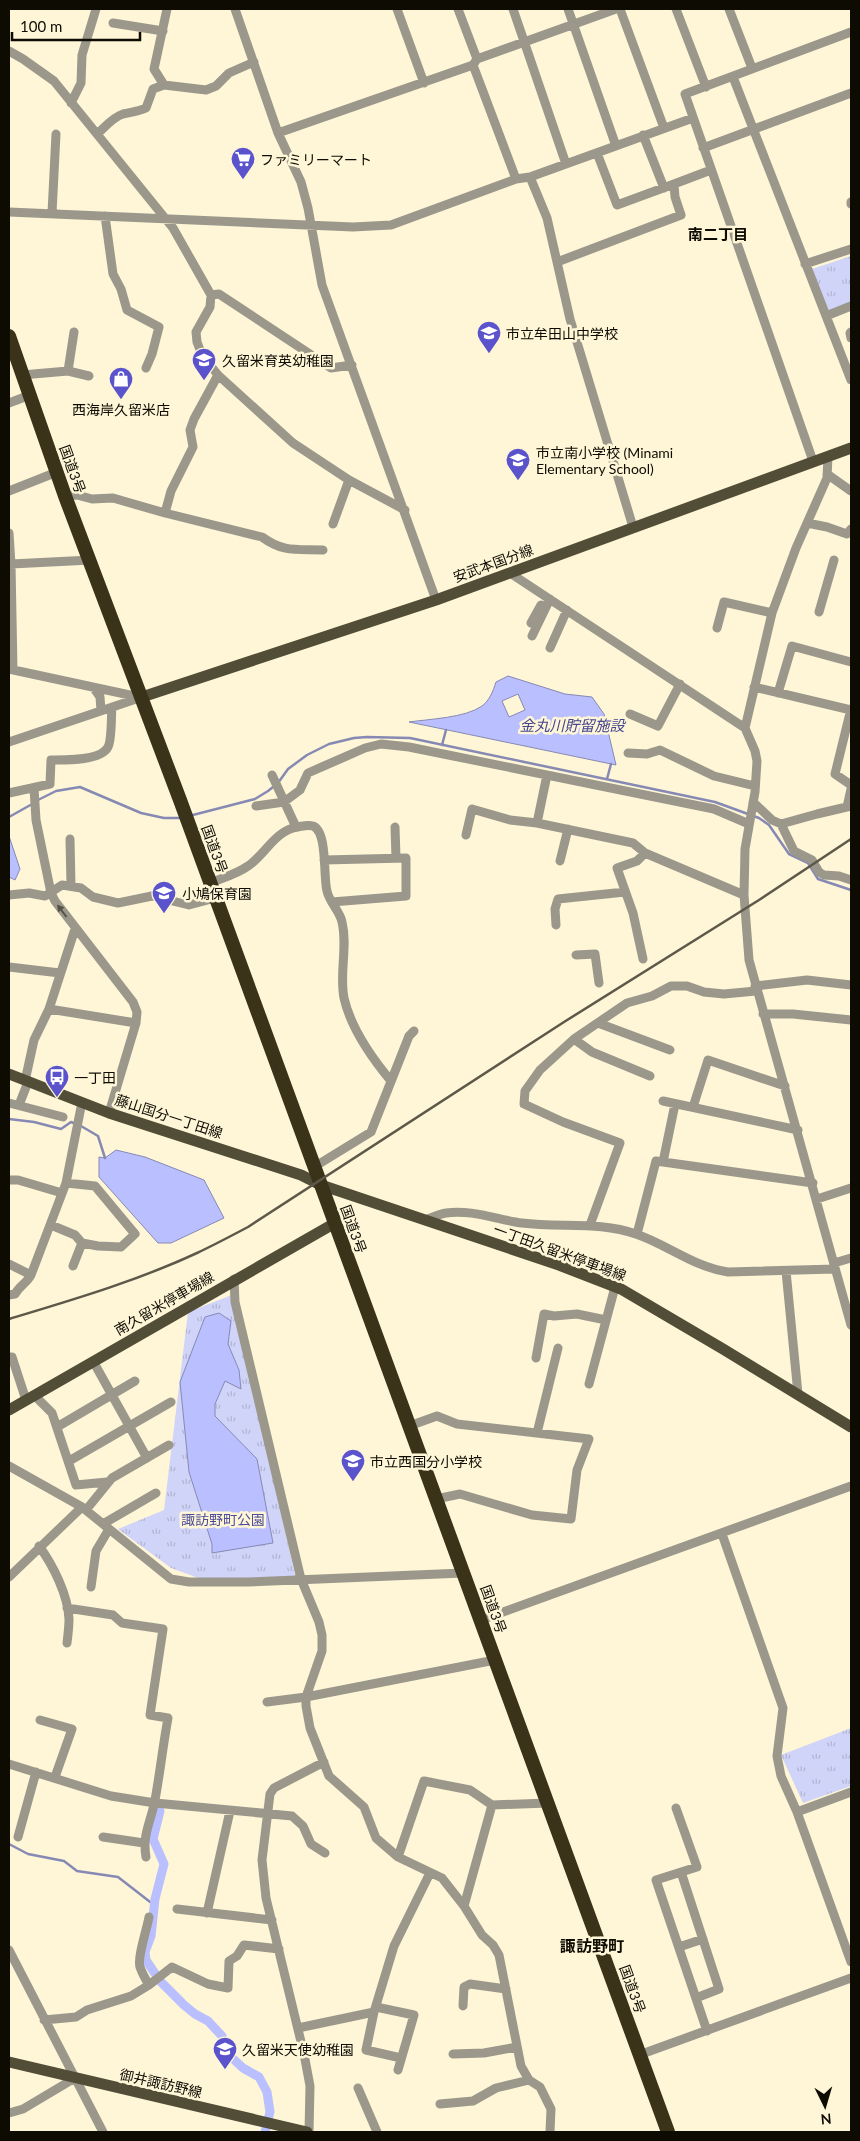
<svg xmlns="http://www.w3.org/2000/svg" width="860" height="2141" viewBox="0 0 860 2141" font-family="Lato,'Noto Sans JP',sans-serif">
  <defs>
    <pattern id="grass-tufts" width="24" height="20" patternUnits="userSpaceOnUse" patternTransform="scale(1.25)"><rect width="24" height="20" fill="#d0d4f8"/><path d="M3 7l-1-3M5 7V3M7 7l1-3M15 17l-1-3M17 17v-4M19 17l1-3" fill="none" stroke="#b1b5d3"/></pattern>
  </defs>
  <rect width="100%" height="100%" fill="#fef6d7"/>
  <!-- grass -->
  <path fill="url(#grass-tufts)" d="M851,256V304L823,313L809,270Z
    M232,1295L296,1579H201L171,1568L118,1529L164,1510L188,1312Z
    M851,1728V1786L803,1803L781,1755Z"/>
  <!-- water -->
  <path fill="#b9bfff" stroke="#8689b3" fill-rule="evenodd" d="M508,676L565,694L592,697L604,714L616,765L409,722C429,719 465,718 482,706C490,700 493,691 496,682ZM518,694L525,710L509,717L502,701Z
    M9,836L20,869L15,880L9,877Z
    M116,1150L145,1157L204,1180L224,1218L171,1243H158L99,1177V1157L105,1158Z
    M219,1313L231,1321L228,1344L239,1370L241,1389L225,1381L215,1404V1416L257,1459L273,1543L212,1553V1544L189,1472L180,1382L205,1317Z"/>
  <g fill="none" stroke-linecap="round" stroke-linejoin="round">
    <!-- stream -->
    <path stroke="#8689b3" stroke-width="2.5" d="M442,745L446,730
      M607,779L611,764
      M38,800L56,791L80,787L141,813L164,818H182
      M189,816L255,799L268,791L278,783L288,769L307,755L329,744L354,738L367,737L410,738L715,802L759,818L769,825L789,854L808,863L818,879L851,890
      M9,817L34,803
      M9,1119L34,1122L61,1129L71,1122L76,1124
      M81,1126L98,1136L105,1158
      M9,1844L28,1854L64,1861L77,1871L118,1877L154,1905"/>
    <!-- canal -->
    <path stroke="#b9bfff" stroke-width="9" d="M160,1811L153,1839L164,1864L155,1899L151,1936L145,1952L146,1960L160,1981L184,2005L195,2014L208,2021L222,2036L230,2056L243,2068L259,2077L267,2092L270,2112L265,2132"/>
    <!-- minor -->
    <path stroke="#9b988b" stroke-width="9" d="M167,9L154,69L164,85L206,90L216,86L229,73L254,62
      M235,9L278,133L301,182L308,208L322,285L436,600
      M397,9L424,83
      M458,9L477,59
      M513,9L566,164
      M568,9L616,146
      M620,9L664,128
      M676,9L706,87
      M729,9L752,68
      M113,23L163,31
      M9,51L23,59L54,81L173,228L211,295L210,307L196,332L197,342L202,355L218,375L293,443L349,480L405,510
      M473,65L477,59L616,9
      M733,77L851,380
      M71,103L81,83L82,55L96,9
      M97,134C104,128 113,117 123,114C132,112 137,112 146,108L153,89L164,85
      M643,135L664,188
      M703,148L851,93
      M597,153L617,205L674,184
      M530,177L547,218L570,319L633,527
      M516,179L530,177L693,118
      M851,202V204
      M9,212L353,227L391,225L516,179L473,65L278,133
      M52,213L56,134
      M105,216L113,274L121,289L127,310L159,327L152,354L146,368
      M557,262L681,215L675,197L674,184L711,170
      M805,264L851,249
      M211,295L219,294L331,368L352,365
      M826,316L851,306
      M851,332L850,333L851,338
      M68,371L89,376
      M22,375L68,371L74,332
      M9,403L30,395
      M813,461L685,94L851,32
      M827,474L851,491
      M9,491L57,472
      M65,496L77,495L92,499L113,498L165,513L262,537C284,553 297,549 323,550
      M165,513L171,491L193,447L190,430L194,419L218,375
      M807,523L827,527L847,534L851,529
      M333,524L349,480
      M9,533L11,564L13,670
      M11,564L91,560
      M510,573L745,728L755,751L757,761L755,792L745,849L744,895L749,960L851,1325
      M819,612L834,560
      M531,623L541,605
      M717,628L724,602L772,613
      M532,636L550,599
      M550,648L567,610
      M9,669L139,697
      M93,687L100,697L101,711
      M754,687L851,710
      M778,693L792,646L851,662
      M851,709L835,774L851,785
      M630,714L658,726L680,684
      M745,728L772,613L796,548L827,478L828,456
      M9,742L142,697
      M628,753L647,754L660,750L714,776L755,786
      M272,775L296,827
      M547,775L537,823L633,843L645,853
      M34,788L36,820L51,893L55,901L133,1002L137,1012L136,1023L109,1113
      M9,793L50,784L51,760C65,760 101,761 108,747C112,740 111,717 112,707
      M753,802L772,820L781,824L794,851L812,860L819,872L824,875L839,876L851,880
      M256,806L284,802L300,790L308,773L365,748L381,744L409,747L714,809L749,824
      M847,807L851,789
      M781,824L817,814L851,806
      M395,827L396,858
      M466,835L472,809L510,820L537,823
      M70,839L71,885
      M324,860L406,858V896L332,902
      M560,861L568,829
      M210,883C222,878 237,874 248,866C265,855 275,830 298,827C301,826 309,825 313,826C328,832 323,878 327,891C329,902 340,911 342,922C348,947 339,973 344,998C351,1029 371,1057 391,1081
      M9,895L29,893L45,896L62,885L81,888L93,897L118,903L152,896L189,905L215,898
      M556,925L555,909L558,899L625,892
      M576,955L595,954L599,983
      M643,959L633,913L617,868L637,861L645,853L744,895
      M9,967L60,973
      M755,986L807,980L851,985
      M49,1009L136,1023
      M763,1014H793L851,1020
      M598,1023L670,1050
      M574,1039L592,1052L650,1076
      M25,1081L34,1040L49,1009L75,929
      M663,1101L798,1130
      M9,1103L63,1117
      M19,1105L28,1082
      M693,1107L708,1060L785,1086
      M663,1162L675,1104
      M314,1167L371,1132L409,1036L414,1031
      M9,1180H18L62,1193
      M817,1199L851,1188
      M424,1220C431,1218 439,1214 446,1213C471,1209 498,1220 522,1223C560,1228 600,1221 636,1234C668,1245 694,1267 728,1272L835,1269
      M51,1225L75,1235L82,1243L98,1246L121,1247L135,1234L95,1186L66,1183
      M590,1225L620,1143L563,1122L524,1104L525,1091L540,1070L574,1039L627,1003L652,996L671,986H687L704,992L724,994L756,991
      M637,1234L656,1161L813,1183
      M834,1263L851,1258
      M9,1264L31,1275L66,1183L82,1102
      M73,1266L82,1243
      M786,1271L798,1394
      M234,1279L235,1302L301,1579L319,1622L322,1635V1651L306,1697V1706L310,1728L329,1776L364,1807L376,1838L398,1857L442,1878L464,1906L482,1935L493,1945L499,1955L521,2066L529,2080L540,2087L551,2109L550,2132
      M9,1295L15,1294C20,1285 27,1283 31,1275
      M9,1357H12L26,1400
      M536,1358L544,1314L554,1316L577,1314L606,1320
      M93,1361L147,1458
      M589,1384L615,1287
      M34,1395L52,1413L76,1485L107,1482
      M409,1426L437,1416L457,1424L589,1439L577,1470L571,1519L532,1515L460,1494L436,1499
      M57,1427L135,1381
      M537,1433L558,1348
      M69,1461L171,1402
      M9,1466L82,1507L171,1579L189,1582H248L463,1573
      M86,1510L112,1478L169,1445
      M103,1524L156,1493
      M722,1534L783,1708L777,1756L781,1776L797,1812L851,1962
      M39,1546C53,1565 68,1595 69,1619C69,1627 68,1635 67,1643
      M9,1577L82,1507
      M91,1587L96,1551L109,1529
      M67,1608L113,1615L122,1623L163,1629L150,1715L168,1718C163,1745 160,1773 155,1800C151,1822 142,1834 146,1857
      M481,1620L851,1486
      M267,1702L306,1697L495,1660
      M40,1720L72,1729L55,1777
      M9,1764L111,1796L155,1803L292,1816L303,1826L311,1844L325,1853
      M676,1808L697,1867L656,1880L707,2031
      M797,1812L851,1792
      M18,1837L36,1772
      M103,1837L144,1843
      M398,1857L424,1781L470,1790L492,1805L548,1803
      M681,1872L719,1989L696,1998
      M464,1906L492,1805
      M177,1909L272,1920
      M207,1913L230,1811
      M149,1917C147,1929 137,1958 140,1967C142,1973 146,1980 149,1985
      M679,1947L703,1939
      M9,1950L103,2132
      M463,2006L464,1987L470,1984L506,1989
      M376,2007L414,2015L398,2070
      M44,2020L76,2017L87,2010L131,1996L149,1985L172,1967L208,1984L228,1988L229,1961L237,1956L244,1945L279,1949
      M298,2028L374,2012
      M453,2054L484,2053L517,2047
      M639,2055L851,1978
      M401,2058L366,2050L374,2012L394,1946L430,1873
      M358,2088L377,2132
      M440,2104L473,2101L496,2088L529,2080
      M9,2113L23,2109L75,2078
      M309,2132L310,2086L304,2054L266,1898L262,1860L270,1794L274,1788L324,1762"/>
    <!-- major -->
    <path stroke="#524d37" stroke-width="11" d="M142,697L436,600L851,448
      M9,1074L109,1113L301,1175L321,1185L559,1265L621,1289L723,1349L851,1427
      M9,1410L335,1223
      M9,2062L307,2132"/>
    <!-- highway -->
    <path stroke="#3a331a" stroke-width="14" d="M9,336L65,496L180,800L668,2132"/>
    <!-- rail -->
    <path stroke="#5d5849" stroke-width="2.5" d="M9,1319C72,1300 137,1281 197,1253C214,1245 231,1236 248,1227L564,1022L759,900L851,839"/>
  </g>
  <!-- one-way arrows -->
  <defs><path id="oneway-solid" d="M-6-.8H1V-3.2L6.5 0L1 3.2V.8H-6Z" transform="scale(1.25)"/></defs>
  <use fill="#545247" href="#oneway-solid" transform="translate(62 911) rotate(-127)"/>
  <!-- icons -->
  <defs>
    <symbol id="supermarket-pin" viewBox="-11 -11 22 30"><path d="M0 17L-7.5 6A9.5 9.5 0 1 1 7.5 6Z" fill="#5a53cb" stroke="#fef6d7"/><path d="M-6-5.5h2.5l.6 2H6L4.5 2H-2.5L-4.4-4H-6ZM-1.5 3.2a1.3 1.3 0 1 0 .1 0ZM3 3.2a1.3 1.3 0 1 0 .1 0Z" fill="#fff"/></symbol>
    <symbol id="school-pin" viewBox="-11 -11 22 30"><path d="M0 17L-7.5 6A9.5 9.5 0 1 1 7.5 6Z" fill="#5a53cb" stroke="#fef6d7"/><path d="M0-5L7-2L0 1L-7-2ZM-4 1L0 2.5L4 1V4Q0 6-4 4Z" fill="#fff"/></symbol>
    <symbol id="shop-pin" viewBox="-11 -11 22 30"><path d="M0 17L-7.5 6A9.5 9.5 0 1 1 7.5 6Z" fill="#5a53cb" stroke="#fef6d7"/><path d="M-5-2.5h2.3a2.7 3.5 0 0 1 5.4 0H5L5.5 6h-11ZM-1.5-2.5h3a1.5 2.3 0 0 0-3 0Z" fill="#fff"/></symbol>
    <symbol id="bus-pin" viewBox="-11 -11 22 30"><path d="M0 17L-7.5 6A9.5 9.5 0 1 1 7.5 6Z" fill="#5a53cb" stroke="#fef6d7"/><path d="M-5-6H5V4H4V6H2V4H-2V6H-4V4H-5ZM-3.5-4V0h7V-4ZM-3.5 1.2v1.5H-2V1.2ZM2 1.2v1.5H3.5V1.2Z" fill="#fff"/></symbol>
  </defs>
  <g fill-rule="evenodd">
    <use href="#supermarket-pin" x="229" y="145" width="28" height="38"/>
    <use href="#school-pin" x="475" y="319" width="28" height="38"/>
    <use href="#school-pin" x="190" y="346" width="28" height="38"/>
    <use href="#shop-pin" x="107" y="365" width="28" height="38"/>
    <use href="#school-pin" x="504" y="446" width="28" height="38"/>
    <use href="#school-pin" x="150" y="879" width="28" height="38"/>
    <use href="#bus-pin" x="43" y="1063" width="28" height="38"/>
    <use href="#school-pin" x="339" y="1447" width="28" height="38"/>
    <use href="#school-pin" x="211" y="2035" width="28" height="38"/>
  </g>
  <g text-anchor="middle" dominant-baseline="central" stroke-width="5" stroke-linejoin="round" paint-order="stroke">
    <!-- poi labels -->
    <g font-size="14" fill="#0e0b03" stroke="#fef6d7" text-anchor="start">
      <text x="260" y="159">ファミリーマート</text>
      <text x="506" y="333">市立牟田山中学校</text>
      <text x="222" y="360">久留米育英幼稚園</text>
      <text x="121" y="409" text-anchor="middle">西海岸久留米店</text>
      <text x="536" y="452">市立南小学校 (Minami<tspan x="536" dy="16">Elementary School)</tspan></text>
      <text x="182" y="893">小鳩保育園</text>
      <text x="74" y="1077">一丁田</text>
      <text x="370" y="1461">市立西国分小学校</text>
      <text x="242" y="2049">久留米天使幼稚園</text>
    </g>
    <!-- street labels -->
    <g font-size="14" fill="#0e0b03" stroke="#fef6d7">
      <text transform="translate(73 469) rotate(70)">国道3号</text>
      <text transform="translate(493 563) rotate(-20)">安武本国分線</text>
      <text transform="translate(215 849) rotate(70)">国道3号</text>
      <text transform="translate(169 1116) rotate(18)">藤山国分一丁田線</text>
      <text transform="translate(354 1229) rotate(70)">国道3号</text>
      <text transform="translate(560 1252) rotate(20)">一丁田久留米停車場線</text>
      <text transform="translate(164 1303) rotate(-30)">南久留米停車場線</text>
      <text transform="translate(494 1609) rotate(70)">国道3号</text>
      <text transform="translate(633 1989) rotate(70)">国道3号</text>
      <text transform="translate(161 2083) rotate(13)">御井諏訪野線</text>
    </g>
    <!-- park labels -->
    <g font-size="14" fill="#4d4d99" stroke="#fef6d7">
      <text x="223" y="1519">諏訪野町公園</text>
    </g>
    <!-- neighbourhood labels -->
    <g font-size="15" font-weight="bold" fill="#0e0b03" stroke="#fef6d7">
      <text x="718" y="234">南二丁目</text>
    </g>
    <!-- water labels -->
    <g font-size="15" font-style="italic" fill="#464691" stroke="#fef6d7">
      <text x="572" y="725">金丸川貯留施設</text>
    </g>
    <!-- quarter labels -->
    <g font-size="16" font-weight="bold" fill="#0e0b03" stroke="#fef6d7">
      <text x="592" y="1945">諏訪野町</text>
    </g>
  </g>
  <!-- border -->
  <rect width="860" height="2141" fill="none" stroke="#0e0b03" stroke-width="20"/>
  <!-- north arrow -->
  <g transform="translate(825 2106) rotate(175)" stroke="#fef6d7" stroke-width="4" paint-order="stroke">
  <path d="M0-4L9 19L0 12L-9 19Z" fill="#0e0b03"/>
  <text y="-8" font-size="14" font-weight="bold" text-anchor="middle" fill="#0e0b03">N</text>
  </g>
  <!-- scale -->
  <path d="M12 32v8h128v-8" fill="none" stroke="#0e0b03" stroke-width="2.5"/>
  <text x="20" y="32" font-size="15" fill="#0e0b03" stroke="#fef6d7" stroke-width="4" paint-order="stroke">100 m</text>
</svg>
